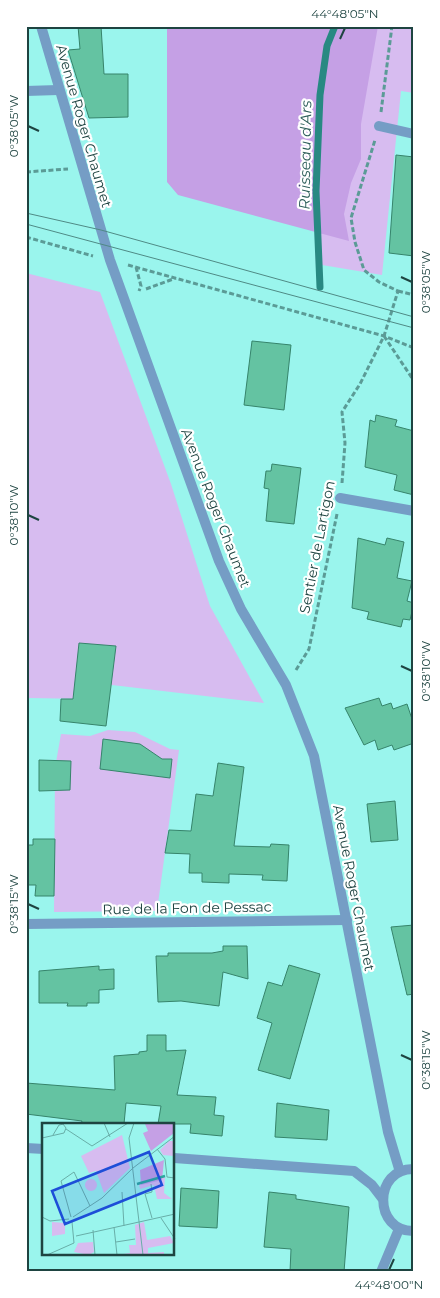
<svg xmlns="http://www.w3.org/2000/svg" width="440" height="1298" viewBox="0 0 440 1298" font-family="Montserrat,sans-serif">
  <rect width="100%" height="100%" fill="#9af5ed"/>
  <!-- green -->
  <path fill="#d7bcf0" d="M330,26H414V93L401,91L382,275L316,264L313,186Z
    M26,273L100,292L171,484L210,606L264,703L95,683L93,699L26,698Z
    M108,730L135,732L170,749L179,750L157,911L54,912L55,768L61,734L90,736Z"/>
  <!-- forest -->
  <path fill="#c5a0e5" d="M167,26H378L361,124V159L351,183L344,214L349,241L178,195L167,182Z"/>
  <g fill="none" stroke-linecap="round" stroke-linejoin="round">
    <!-- stream -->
    <path stroke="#288982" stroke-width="7" d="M320,287L316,191L320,95L327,46L335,26"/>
  </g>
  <!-- building -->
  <path fill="#64c3a2" stroke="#36846b" d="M78,26H101L104,74H128V117L89,118L68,50L80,49Z
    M396,155L414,157V256L389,253Z
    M252,341L291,345L284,410L244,405Z
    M376,415L397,420L395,426L414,431V495L394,490L397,475L365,467L370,420L375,422Z
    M272,464L301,468L294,524L266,521L269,489L264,488L266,471H271Z
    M358,538L385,545L387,538L404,542L397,578L412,581L407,601L414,603L410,620L403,619L401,627L367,619L369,612L352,608Z
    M79,643L116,646L106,726L60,721L61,699H73Z
    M379,698L382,706L391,703L393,709L407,704L414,725V743L394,750L392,745L378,750L375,740L364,745L345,708Z
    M103,739L140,744L162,759H172L170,778L100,769Z
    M39,760L71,761L70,790L39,791Z
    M218,763L244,767L234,846L270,847L271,844L289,845L287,881L262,880L263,875L229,874V883L202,882V873H189L190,854L165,853L169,830L191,831L196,794L213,796Z
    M395,801L398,840L371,842L367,804Z
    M33,839H55L54,896H35L36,885H26V845H33Z
    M414,925V994L407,995L391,927Z
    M223,946H247L248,979L223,972L219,1006L181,1001L158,1002L156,956H168V953H212L223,951Z
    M289,965L320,974L290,1079L258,1070L272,1023L257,1018L268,982L282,986Z
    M99,966V970L114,969V989L99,990V1003H87V1006H67L68,1003H39V971Z
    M147,1035H166V1051L186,1050L177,1095L216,1097L214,1115L224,1116L222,1136L190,1133L191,1124H158L161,1106L126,1103L124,1124H81L82,1121L26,1114V1083L115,1090L114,1056L139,1054V1052L147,1051Z
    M277,1103L329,1110L327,1140L275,1137Z
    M181,1188L219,1191L217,1228L179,1226Z
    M269,1192L296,1195V1199L349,1207L344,1272H290L291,1249L264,1247Z"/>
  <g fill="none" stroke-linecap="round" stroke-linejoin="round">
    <!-- path -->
    <path stroke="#5b9b96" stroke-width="3" stroke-dasharray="5 2.5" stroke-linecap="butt" d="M381,112L392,26
      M26,172L68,169
      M26,237L93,256
      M128,265L384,336L414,348
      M136,267L141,286L139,291
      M146,289L176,278
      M398,291L414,295
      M384,336L414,381
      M342,483L345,443L342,412L360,384L384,336L398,291L379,282L364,270L355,242L351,218L375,140
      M296,670L309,649L337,514"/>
    <!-- service -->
    <path stroke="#759dc5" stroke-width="10" d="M26,91L58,90"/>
    <!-- pedestrian -->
    <path stroke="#759dc5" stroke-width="10" d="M379,126L414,134
      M340,498L414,511"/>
    <!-- minor -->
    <path stroke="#759dc5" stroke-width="10" d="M26,924L347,920
      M26,1148L44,1149
      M174,1158L354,1171L372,1185L382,1198
      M381,1272L399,1229"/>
    <!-- tertiary -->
    <path stroke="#759dc5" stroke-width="10" d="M41,26L110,260L219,561L241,609L286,685L314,756L388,1132L400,1172
      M414,1169C373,1168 373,1232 414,1231"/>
    <!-- tram -->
    <path stroke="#4f8a85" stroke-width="1" d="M26,213L101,230L414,317
      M26,224L414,328"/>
  </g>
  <!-- ticks -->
  <path fill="none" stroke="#1e4441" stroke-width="2" d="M340,39L345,28M28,126L39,131M401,277L412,282M28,515L39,520M401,666L412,671M28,904L39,909M401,1055L412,1060M389,1270L394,1259"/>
  <g text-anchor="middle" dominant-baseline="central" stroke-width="4.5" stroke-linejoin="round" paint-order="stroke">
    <!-- street labels -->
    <g font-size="14" fill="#1e4441" stroke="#fff">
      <text transform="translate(84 126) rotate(74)">Avenue Roger Chaumet</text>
      <text transform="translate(216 508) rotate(69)">Avenue Roger Chaumet</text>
      <text transform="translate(317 547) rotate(-79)">Sentier de Lartigon</text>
      <text transform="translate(354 888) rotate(79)">Avenue Roger Chaumet</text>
      <text transform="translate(187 908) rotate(-1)">Rue de la Fon de Pessac</text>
    </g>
    <!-- water labels -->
    <g font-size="15" font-style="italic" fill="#2d5e5a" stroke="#fff">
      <text transform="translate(305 155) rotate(-89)">Ruisseau d'Ars</text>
    </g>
  </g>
  <!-- overview -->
  <g transform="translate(42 1123)">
    <rect width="132" height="132" fill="#9af5ed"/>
    <path d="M80,12L88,45L62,70L54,48L47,50L39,33ZM127,18H132V38V33L121,32L118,27ZM123,53L122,70L130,76H115L112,62L98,66L97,61ZM43 62a6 6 0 1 1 12 0a6 6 0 1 1-12 0ZM10,99L23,100V111L10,113ZM102,99L105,117L128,113L132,120L106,125V130L122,129V132H75L88,130L87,122H94L93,102ZM51,119L52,129L47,132L32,129L36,120Z" fill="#d7bcf0"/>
    <path d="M106,0H132V10L109,28L101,10L106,8L103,1ZM122,37L120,57L99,62L98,47Z" fill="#c5a0e5"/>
    <path fill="none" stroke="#2ca69e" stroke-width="2.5" d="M95,61L123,53"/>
    <path fill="none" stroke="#68aea8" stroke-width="1" d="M62,0L68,14M92,0L87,15L101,132M24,6L50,23L86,0M11,12L17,2L22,1M0,15L22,10L24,5L21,1M115,26L123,36L125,54L133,55M109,61L110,69L103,71L110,95M80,69L82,103M0,94L8,98L27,96M29,94L19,58L32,49L48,83M31,94L60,75L91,45L133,13M119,95L133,116M72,104L75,132M51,107L53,132M34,113L133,91M74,119L93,116M5,132L32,120L30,99"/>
    <path fill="#1d4ed8" fill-opacity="0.15" stroke="#1d4ed8" stroke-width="2.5" d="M107,29L120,62L23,101L10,68Z"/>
    <rect width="132" height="132" fill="none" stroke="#1e4441" stroke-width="2.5"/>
  </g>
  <!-- border -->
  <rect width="440" height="1298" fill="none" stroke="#ffffff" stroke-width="55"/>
  <rect x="28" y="28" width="384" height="1242" fill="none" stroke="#1e4441" stroke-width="2"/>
  <g font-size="12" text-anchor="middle" fill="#1e4441">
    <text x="345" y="18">44°48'05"N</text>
    <text transform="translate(14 126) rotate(-90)" y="4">0°38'05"W</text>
    <text transform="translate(426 282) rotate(-90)" y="4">0°38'05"W</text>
    <text transform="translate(14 515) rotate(-90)" y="4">0°38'10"W</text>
    <text transform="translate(426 671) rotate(-90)" y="4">0°38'10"W</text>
    <text transform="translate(14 904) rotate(-90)" y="4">0°38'15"W</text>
    <text transform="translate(426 1060) rotate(-90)" y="4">0°38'15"W</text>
    <text x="389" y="1289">44°48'00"N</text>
  </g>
</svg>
